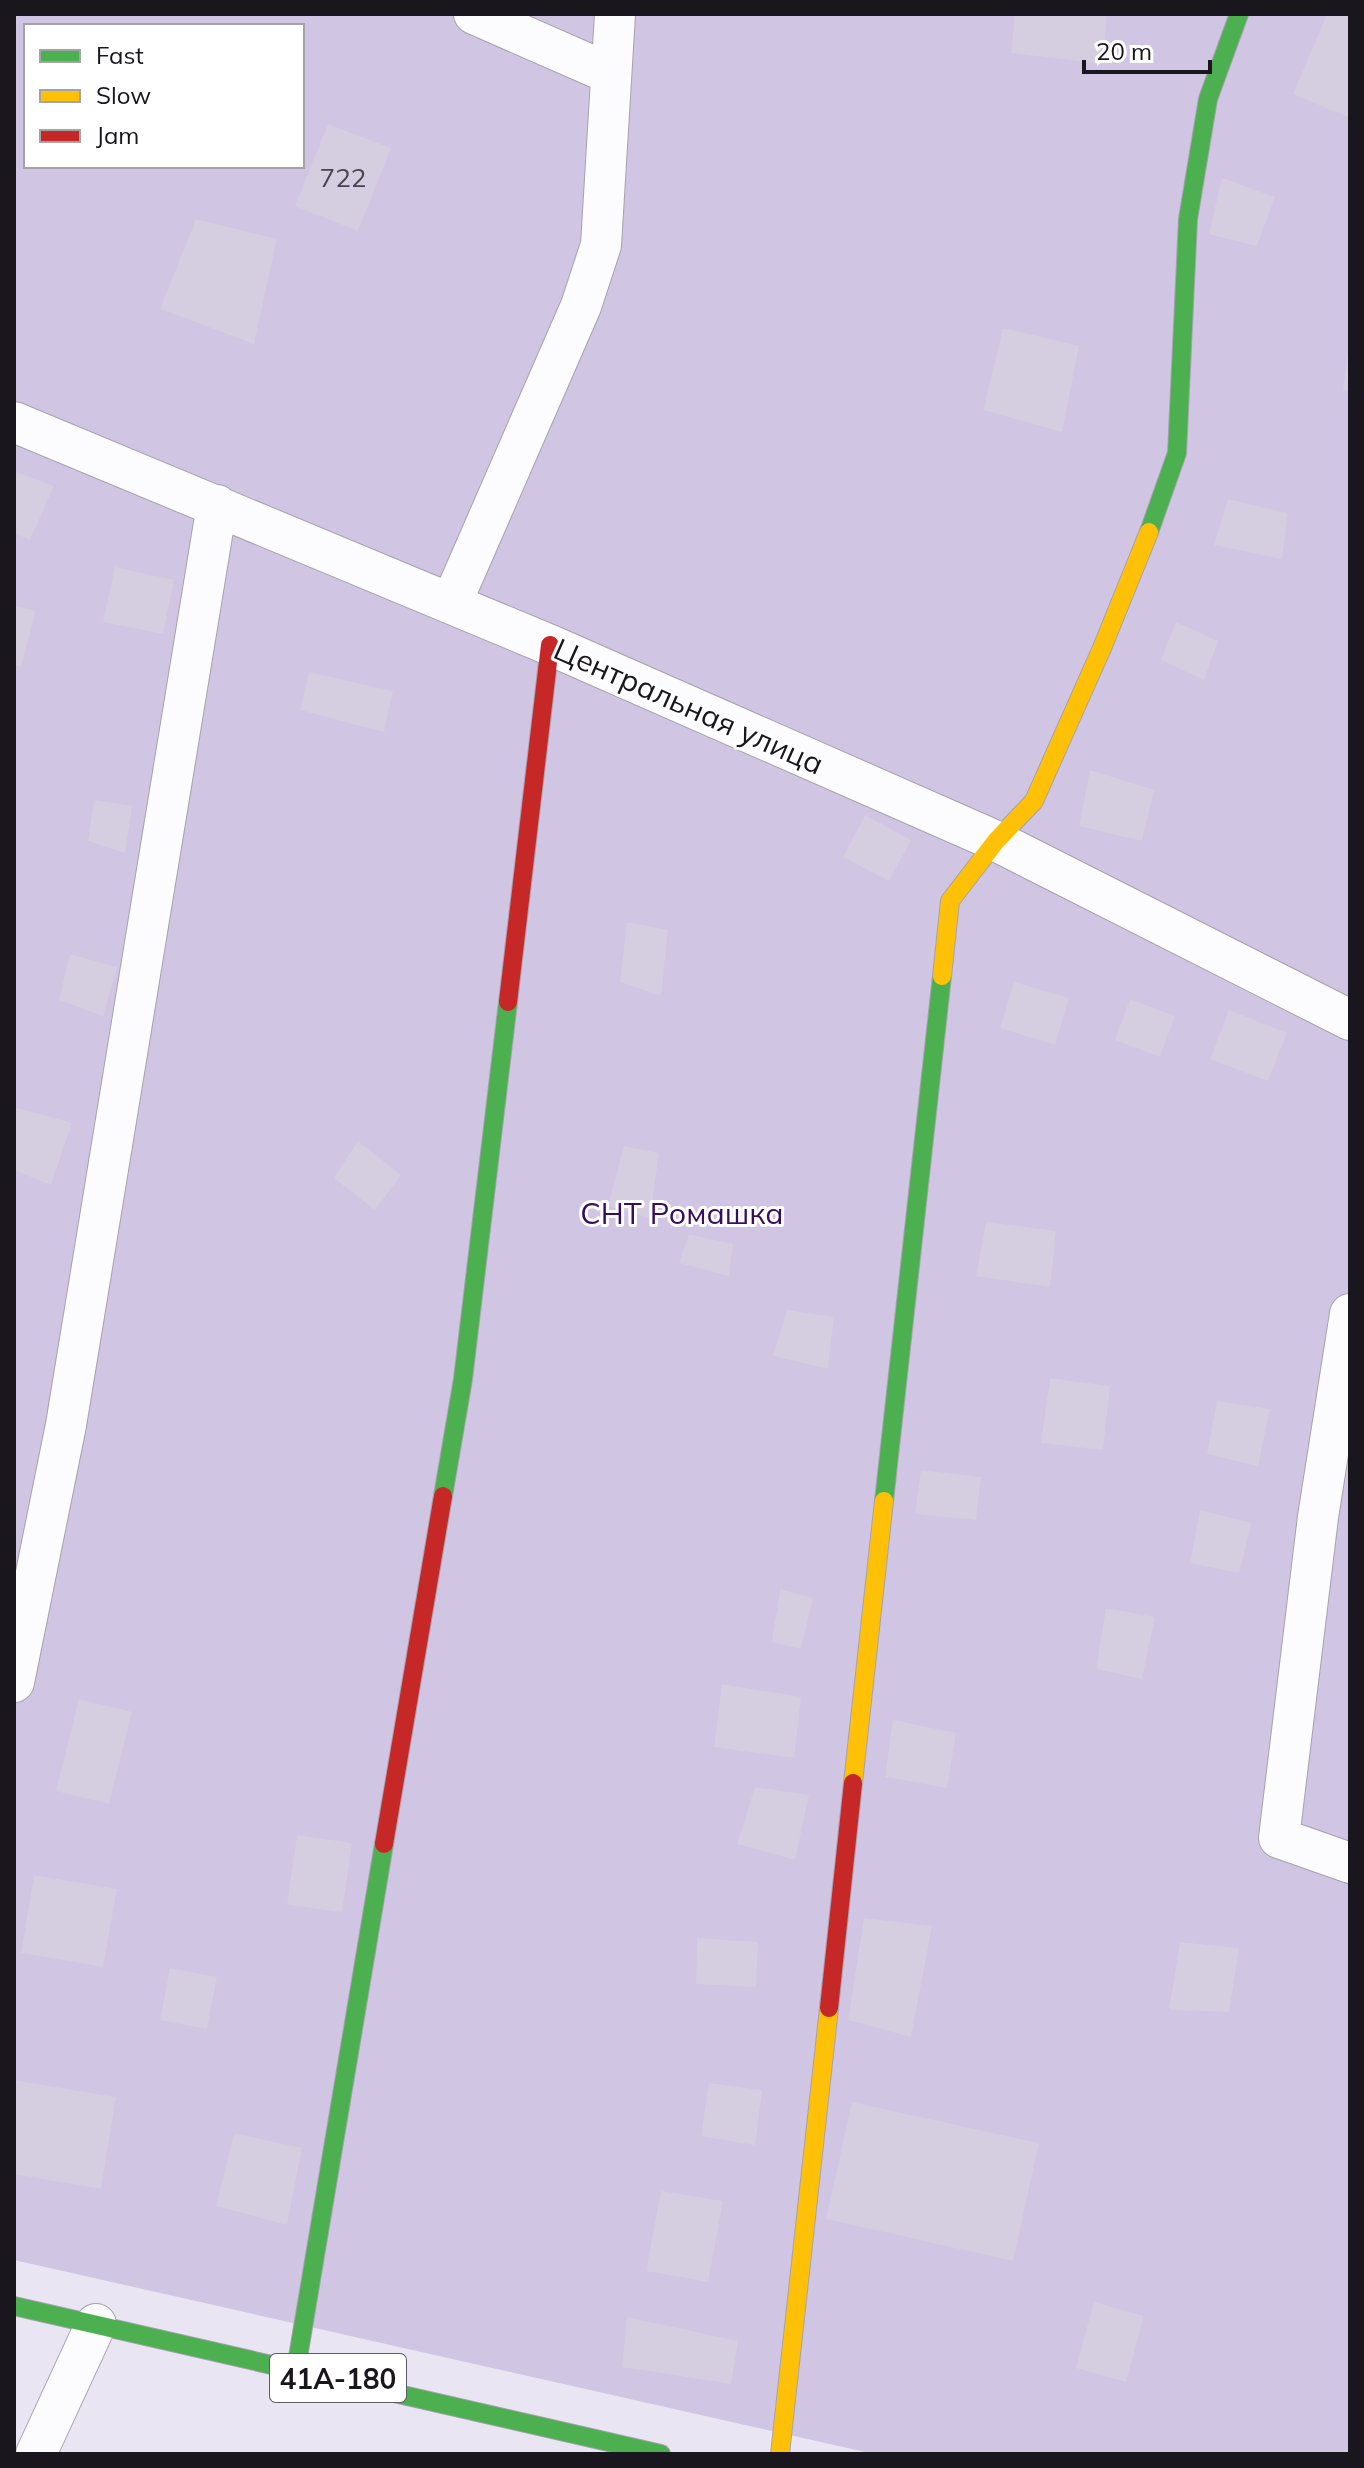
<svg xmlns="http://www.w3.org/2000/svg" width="1364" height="2468" viewBox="0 0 1364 2468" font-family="Mulish,sans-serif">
  <rect width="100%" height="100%" fill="#eae5f2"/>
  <!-- green -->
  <path fill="#d0c5e2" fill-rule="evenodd" d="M14,14H1350V2454H874L14,2260ZM26,26H302V166H26Z"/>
  <!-- building -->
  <path fill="#d5cde0" d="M1015,14H1107L1102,64L1011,53Z
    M1327,14H1350V118L1293,94Z
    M328,124L391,148L358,231L295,206Z
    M1222,178L1275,197L1257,246L1209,234Z
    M196,219L277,239L254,344L160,309Z
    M1003,328L1079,346L1062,432L983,410Z
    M1348,352H1350V392L1343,391Z
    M14,471L54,486L30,540L14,533Z
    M1228,499L1288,513L1282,559L1214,545Z
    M115,567L174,580L163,634L103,622Z
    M14,605L36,611L21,667L14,664Z
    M1176,622L1218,641L1204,680L1161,660Z
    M309,672L393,691L384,732L300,710Z
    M1090,770L1154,790L1142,841L1079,826Z
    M94,800L132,806L125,853L88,841Z
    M865,815L911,840L889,881L843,857Z
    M627,922L668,930L661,996L620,982Z
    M70,954L117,967L103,1016L59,1000Z
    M1014,982L1069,998L1055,1045L1000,1028Z
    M1130,999L1175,1016L1160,1057L1115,1040Z
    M1229,1010L1287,1033L1268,1081L1210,1059Z
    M14,1107L72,1123L51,1185L14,1170Z
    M358,1141L401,1175L375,1210L334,1178Z
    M624,1146L659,1153L650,1218L608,1206Z
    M986,1222L1056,1231L1050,1287L976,1276Z
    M689,1234L733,1244L729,1276L679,1263Z
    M787,1310L834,1317L828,1369L773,1356Z
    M1050,1378L1110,1386L1103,1450L1041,1443Z
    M1217,1401L1270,1409L1258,1466L1207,1454Z
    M921,1470L981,1477L976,1520L915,1514Z
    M1200,1510L1252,1523L1239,1573L1190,1563Z
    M780,1589L813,1598L801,1649L772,1642Z
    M1106,1608L1155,1617L1142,1679L1096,1669Z
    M722,1684L801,1697L794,1758L714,1747Z
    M79,1699L132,1712L109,1804L56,1791Z
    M893,1720L956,1733L947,1788L885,1777Z
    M755,1787L809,1795L795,1860L737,1844Z
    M297,1835L352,1843L342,1912L287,1905Z
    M34,1875L117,1889L103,1967L21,1953Z
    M864,1918L932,1926L911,2037L848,2020Z
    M697,1938L758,1942L756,1987L696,1984Z
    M1180,1942L1239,1948L1229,2012L1169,2010Z
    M170,1968L217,1977L207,2029L160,2020Z
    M14,2080L116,2097L101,2189L14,2174Z
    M709,2083L762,2090L755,2145L701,2136Z
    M852,2102L1039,2143L1013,2261L826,2219Z
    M234,2133L302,2148L287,2225L216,2206Z
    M661,2191L723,2201L708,2282L646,2271Z
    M1094,2302L1144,2316L1126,2382L1076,2368Z
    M627,2317L738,2341L731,2384L622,2367Z"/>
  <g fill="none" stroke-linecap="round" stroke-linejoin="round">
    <defs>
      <path id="street" d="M474,14L611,74
        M14,422L550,645L996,841L1350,1020
        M451,604L581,306L601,245L615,14
        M1350,1314L1318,1517L1279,1838L1350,1863
        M14,1682L66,1425L217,505
        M36,2454L96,2324"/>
      <path id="fast" d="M1149,532L1177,453L1188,219L1208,99L1239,14
        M443,1496L463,1379L508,1002
        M884,1501L942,976
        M14,2306L661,2454
        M296,2369L384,1844"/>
      <path id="slow" d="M942,976L950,901L996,841L1034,801L1102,648L1149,532
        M853,1783L884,1501
        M780,2454L829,2008"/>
      <path id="jam" d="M508,1002L550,645
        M384,1844L443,1496
        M829,2008L853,1783"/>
    </defs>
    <!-- street casing -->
    <use href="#street" stroke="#a6a2ad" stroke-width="42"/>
    <!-- fast casing -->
    <use href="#fast" stroke="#a6a2ad" stroke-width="20"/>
    <!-- slow casing -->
    <use href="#slow" stroke="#a6a2ad" stroke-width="20"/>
    <!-- jam casing -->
    <use href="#jam" stroke="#a6a2ad" stroke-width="20"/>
    <!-- street -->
    <use href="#street" stroke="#fcfbfd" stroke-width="40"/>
    <!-- fast -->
    <use href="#fast" stroke="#4caf50" stroke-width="18"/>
    <!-- slow -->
    <use href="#slow" stroke="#ffc107" stroke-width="18"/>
    <!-- jam -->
    <use href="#jam" stroke="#c62828" stroke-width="18"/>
  </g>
  <g text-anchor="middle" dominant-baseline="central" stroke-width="6" stroke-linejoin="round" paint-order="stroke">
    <!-- number labels -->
    <g font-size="26" fill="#48444e">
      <text x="343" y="177">722</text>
    </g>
    <!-- shield labels -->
    <rect fill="#fff" stroke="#5e5c62" stroke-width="2" x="270" y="2354" width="136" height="48" rx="6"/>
    <g font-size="28" font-weight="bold" fill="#19161e">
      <text x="338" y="2378">41А-180</text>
    </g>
    <!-- street labels -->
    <g font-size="30" fill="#19161e" stroke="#fff">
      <text transform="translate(689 706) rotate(24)">Центральная улица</text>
    </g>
    <!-- park labels -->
    <g font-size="30" fill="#380c5e" stroke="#fff">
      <text x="682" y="1213">СНТ Ромашка</text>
    </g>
  </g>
  <!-- border -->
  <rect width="1364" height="2468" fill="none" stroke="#19161e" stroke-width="32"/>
  <!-- legend -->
  <rect x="24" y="24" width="280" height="144" fill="#ffffff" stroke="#a3a2a5" stroke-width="2"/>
  <rect x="40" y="50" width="40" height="12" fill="#4caf50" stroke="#a3a2a5" stroke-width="2"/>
  <text x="96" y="64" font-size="24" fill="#19161e">Fast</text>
  <rect x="40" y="90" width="40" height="12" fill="#ffc107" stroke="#a3a2a5" stroke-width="2"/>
  <text x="96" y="104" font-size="24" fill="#19161e">Slow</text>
  <rect x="40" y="130" width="40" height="12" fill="#c62828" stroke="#a3a2a5" stroke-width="2"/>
  <text x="96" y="144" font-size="24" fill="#19161e">Jam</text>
  <!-- scale -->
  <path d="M1084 60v12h126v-12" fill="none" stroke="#19161e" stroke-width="4"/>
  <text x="1096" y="60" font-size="24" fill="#19161e" stroke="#ffffff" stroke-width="6" paint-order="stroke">20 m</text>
</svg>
